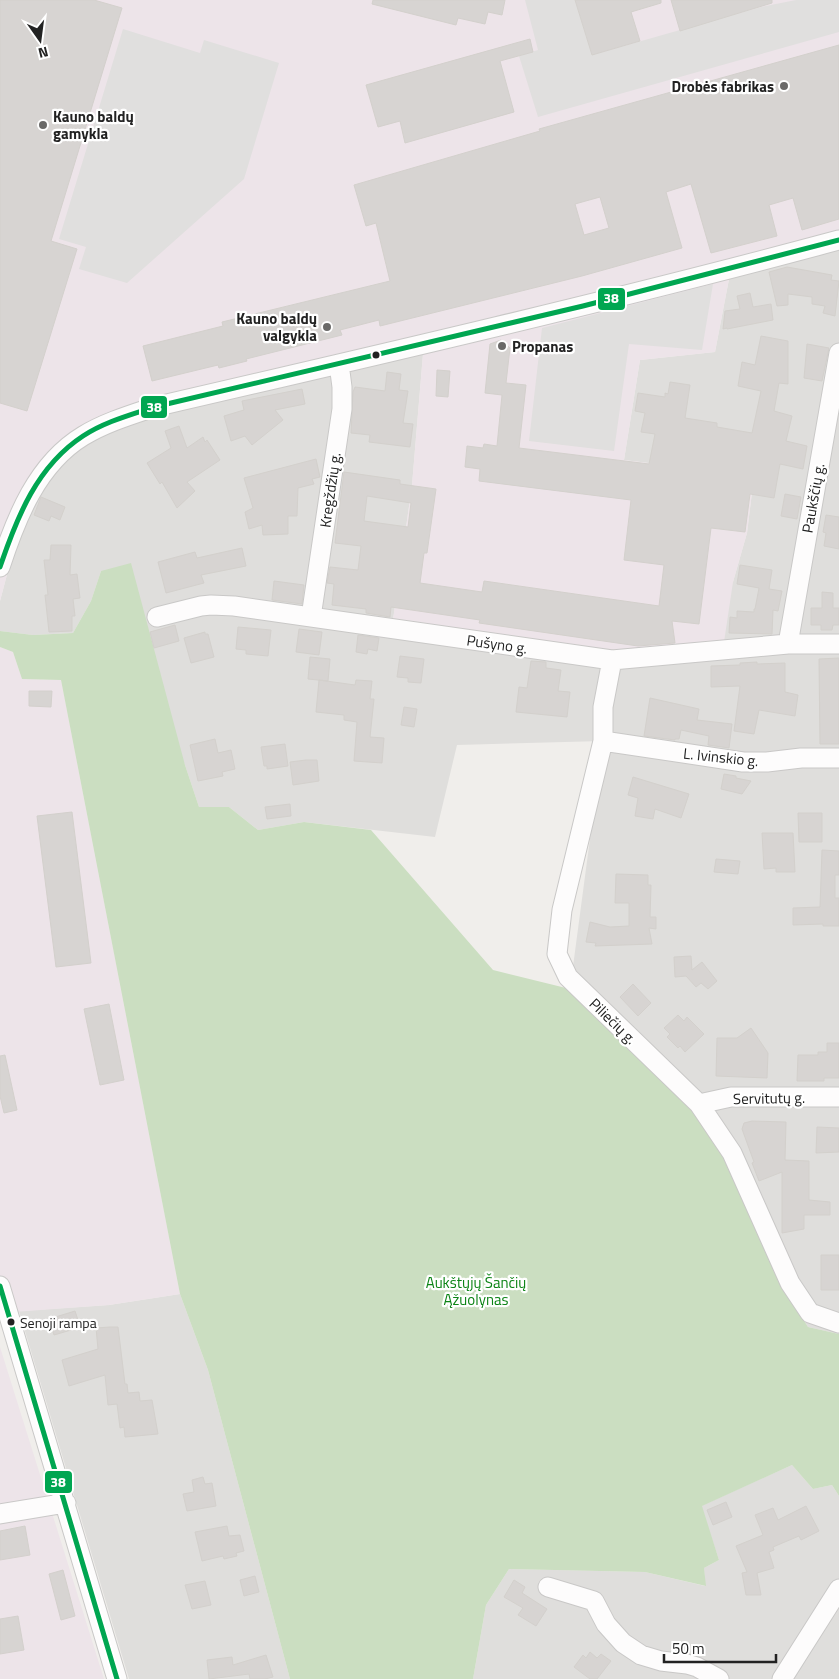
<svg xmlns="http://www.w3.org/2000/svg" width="839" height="1679" viewBox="0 0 839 1679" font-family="'Titillium Web',sans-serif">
  <rect width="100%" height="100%" fill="#f0eeeb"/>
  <!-- residential -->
  <path fill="#dfdedc" d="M839,250V1334L808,1327L789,1297L570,989L603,741L457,745L435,837L304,822L258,830L229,807H199L185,765L101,571L91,601L73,633L33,635L0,631V601L9,567L22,529L38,496L51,477L67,460L87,444L113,431L174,411L423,354L412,485L393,620L733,582L747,533L754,476L624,460L640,360L715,352L729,279Z
    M180,1294L208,1370L290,1679H129L19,1311L109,1305Z
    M792,1465L813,1489L832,1485L839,1496V1679H473L486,1605L509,1569L645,1572L705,1586L704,1568L719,1560L701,1506Z"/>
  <!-- industrial -->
  <path fill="#ede4e9" d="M0,0H839V250L729,279L715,352L640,360L624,460L754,476L747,533L733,582L724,642L628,653L393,620L412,485L423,354L174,411L113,431L87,444L67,460L51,477L38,496L22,529L9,567L0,601Z
    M0,647L13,652L22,679L61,680L180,1294L109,1305L0,1313Z
    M0,1347L104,1679H0Z"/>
  <!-- forest -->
  <path fill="#cbdec1" d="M131,563L185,765L199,807H229L258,830L304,822L371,830L493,970L570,989L690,1107L723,1156L789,1297L808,1327L839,1334V1496L832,1485L813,1489L792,1465L702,1506L719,1560L704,1568L706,1586L645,1572L509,1569L486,1605L473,1679H290L208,1370L180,1294L61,680L22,679L13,652L0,647V631L33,635L73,633L91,601L101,571Z"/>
  <!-- parking -->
  <path fill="#e0dfde" d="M525,0H575L592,55L761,7L796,0H839V32L538,117L519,56L538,50Z
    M123,29L200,53L204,40L279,63L244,179L127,283L79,269L86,247L59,239Z
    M713,284L702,350L629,344L614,451L529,441L542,328Z"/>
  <!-- building -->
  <path fill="#d7d4d2" stroke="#d3d0cc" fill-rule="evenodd" d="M0,0H94L122,8L51,241L77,249L27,411L0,403Z
    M373,0H505L502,15L488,12L485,24L458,18L456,25L372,4Z
    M575,0H661V3L631,12L640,41L592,55Z
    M671,0H772V3L680,31Z
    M530,39L533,52L500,61L514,112L405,143L400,121L378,127L366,85Z
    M839,45V219L802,230L793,198L769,205L777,236L711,253L691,184L666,192L682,248L582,276L380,326L379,320L340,330L342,335L246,359L247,361L219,368L218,365L152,381L143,346L223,326L222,322L390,281L376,223L366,226L354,185L540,131L539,129ZM600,197L609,228L584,235L575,204Z
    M787,267L832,275L831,280L839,281L835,316L823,313L825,306L812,304V297L788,294V305L777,306L769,272Z
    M750,293L753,307L771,304L773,320L727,329V328L723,329L725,311L740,309L737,296Z
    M761,336L788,341V384L779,383L774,411L792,416L786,441L807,446L803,469L780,464L774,498L750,494L745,532L711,528L699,624L672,621L675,643L638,646L479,623L480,620L391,607L390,617L366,613V609L332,605L334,584L327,583L330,567L358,570L361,546L335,543L344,472L400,480V484L436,489L427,553H424L420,583L482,592L484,581L659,606L664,565L624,560L631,500L479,481L480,469L465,467L467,446L483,448L484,444L497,446L502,395L485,393L490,344L501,340L510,348L506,383L526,385L519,448L649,464L655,434L641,432L645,413L635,411L638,393L665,397V393L668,394L670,382L690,385L685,418L717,423V427L752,433L761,391L738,386L742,362L755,365ZM367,496L411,503L408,527L364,521Z
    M807,344L829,348L822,381L804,378Z
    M437,370L450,371L448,397L436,396Z
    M387,372L401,374L399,390L408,391L403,423L413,424L410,447L369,442L370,435L351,433L353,392L355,387L385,391Z
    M302,389L305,404L275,410L283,420L252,445L245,436L231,441L224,416L244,410L242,401Z
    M179,426L187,448L203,437L205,442L207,440L220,460L187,482L195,491L177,508L162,482L160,484L147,463L171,448L165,431Z
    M316,459L320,477L312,479L314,484L298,488L297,516H288V534L263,535L262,525L249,529L245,512L253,508L244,478Z
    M785,494L801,497L797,519L781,516Z
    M41,497L65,507L60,520L51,516L49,521L34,515Z
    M826,515L839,517V549L824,546L826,533L823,532Z
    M51,545H71L70,575L77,574L80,598L73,599L75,616H72V631L49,632L45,595H48L44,560H50Z
    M242,548L246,566L201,575L204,583L166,593L158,562L195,552L197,558Z
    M740,565L772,570L769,589L782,591L778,611L773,610L772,634L729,633L730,617L737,618V611L754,612V609H755L759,588L737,584Z
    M274,581L304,585L302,604L272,600Z
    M822,592L833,593V608H839V625H833L832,630H821V625H811V608H822Z
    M175,625L179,641L154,648L150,632Z
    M238,627L271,630L268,656L246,654V650L236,649Z
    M299,629L322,632L319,655L296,652Z
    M205,632V634H208L214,657L191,663L184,638Z
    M358,635L379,638L377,651L368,649L367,654L356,652Z
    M400,656L424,659L421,683L408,682V678L397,677Z
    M310,657L330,659L328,681L308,679Z
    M839,658V744H820L819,659Z
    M531,661L546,662V668L561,670L558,691L570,692L567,717L516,712L519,687L527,688Z
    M757,662V664L785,663V692L798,695L795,716L759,710L754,734L734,731L740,686L711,687V666L740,665V663Z
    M319,680L355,685L356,680L372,681L370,699H374L370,737L384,738L382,763L354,761L357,722L344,720V715L316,712Z
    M29,691H52L51,707L29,706Z
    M650,698L699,709L697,720L732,724L729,748L708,745L709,736L681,730L679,739H675V740L644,736Z
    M404,707L417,709L414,727L401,725Z
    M215,739L218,753L231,750L235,769L222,772L223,776L198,781L190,745Z
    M285,744L288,766L267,769V766H264L261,747Z
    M306,760H317L319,781L293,785L290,762Z
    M724,774L736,776V778L751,781L742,794L721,789Z
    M633,777L689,794L681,818L655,809L653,819L635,816L638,798L628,795Z
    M290,804L291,816L267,819L265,807Z
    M72,812L91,963L56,967L37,816Z
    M798,813H822V842H799Z
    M762,833H793L795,872H776V868L764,869Z
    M822,850L839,851V875H835V898H839V926H823V924L793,925V908L820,907Z
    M716,859L740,861L738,874L714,872Z
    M616,874L648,875V885H651L650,917H656V929L649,928L652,944L595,946L596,943L586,942L590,922L610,927L629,926V903H615Z
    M691,956L692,970L702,962L717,981L708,989L701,983L696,987L686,976L675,977L674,957Z
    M633,984L651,1003L638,1016L620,997Z
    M109,1004L124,1080L100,1085L84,1009Z
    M678,1015L684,1021L687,1017L704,1034L685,1052L680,1046L678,1048L667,1037L670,1034L664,1028Z
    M751,1028L768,1053L767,1078L716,1076L717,1038H737Z
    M827,1043H839V1078H824V1081H797L798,1055H818V1052H827Z
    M5,1055L17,1110L4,1113L0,1096V1056Z
    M752,1121L786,1122L785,1160L809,1161V1200L830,1202V1215H804V1229L782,1233V1172L759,1181L752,1163L754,1162L742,1129L744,1123Z
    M817,1127L839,1128V1152L816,1153Z
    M821,1255H839V1290H821Z
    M75,1311L79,1323L69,1326L71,1330L54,1335L49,1319Z
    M110,1327H118L125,1384H127L128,1393L139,1392L140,1401L152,1400L158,1434L125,1437L124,1427L120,1428L117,1404L108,1405L105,1375L69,1386L62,1360L98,1349L96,1328Z
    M203,1477L205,1484L212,1483L216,1506L187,1511L183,1494L194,1492L192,1480Z
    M726,1502L732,1517L713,1525L707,1510Z
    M806,1506L819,1531L801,1540L799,1536L773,1547L774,1550L769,1552L774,1568L757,1573L761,1595H746L742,1573L747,1572L736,1546L763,1535L755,1515L773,1508L778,1520Z
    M25,1526L30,1555L0,1560V1531Z
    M227,1526L229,1536L240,1535L244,1551L236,1553L237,1556L224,1559L223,1556L202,1561L195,1532Z
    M63,1570L75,1616L61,1620L49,1574Z
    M255,1576L259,1592L244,1596L240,1580Z
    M514,1580L525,1587L522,1593L547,1609L536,1626L518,1615L523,1608L504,1597Z
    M205,1581L211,1605L192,1609L185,1585Z
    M18,1616L24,1650L0,1654V1619Z
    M590,1652L597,1658L601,1654L611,1661L597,1679H590L574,1667L583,1655L586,1658Z
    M266,1655L273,1677L265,1679H250L249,1674L209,1679L207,1660L232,1657L233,1665Z"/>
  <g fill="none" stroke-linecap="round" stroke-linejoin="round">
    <defs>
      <path id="minor" d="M0,567C16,518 37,464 83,436C104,423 130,415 154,407C383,354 612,301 839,240
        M157,617L201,606L211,605L234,606L612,660L788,644H839
        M311,617L342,409V387L339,364
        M788,644L839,353
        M612,660L603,707V741L562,910L557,954L568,977L699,1104L732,1153L790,1283L810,1313L839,1323
        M603,741L743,762H767L801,758H839
        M699,1104L731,1097H839
        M0,1286L117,1679
        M0,1514L66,1503
        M548,1587L594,1601L606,1624L623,1643L641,1655L661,1661L687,1664L697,1667L719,1679
        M782,1679L839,1589"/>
    </defs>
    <!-- minor casing -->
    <use href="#minor" stroke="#c9c8c7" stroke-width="21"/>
    <!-- minor -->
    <use href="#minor" stroke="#fdfcfc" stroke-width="19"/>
    <defs>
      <path id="bus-1" d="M0,567C17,517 37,466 83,436C104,422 130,415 154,407L583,306L839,240
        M0,1286L117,1679"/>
    </defs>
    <!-- bus-1 casing -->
    <use href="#bus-1" stroke="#fff" stroke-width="9"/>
    <!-- bus-1 -->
    <use href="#bus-1" stroke="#00a651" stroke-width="5"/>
  </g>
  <!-- markers -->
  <g fill="#6a6968" stroke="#fff" stroke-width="2">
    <circle cx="784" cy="86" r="5"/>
    <circle cx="43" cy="125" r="5"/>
    <circle cx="327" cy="327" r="5"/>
    <circle cx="502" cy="346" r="5"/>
  </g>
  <g fill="#222" stroke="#fff" stroke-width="2">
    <circle cx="376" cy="355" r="4.5"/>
    <circle cx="11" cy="1322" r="4.5"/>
  </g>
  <g text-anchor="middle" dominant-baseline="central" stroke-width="4.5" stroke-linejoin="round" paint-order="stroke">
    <!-- bus labels -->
    <g font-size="14" fill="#222" stroke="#fff" text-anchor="start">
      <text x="20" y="1322">Senoji rampa</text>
    </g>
    <!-- poi labels -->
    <g font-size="15" font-weight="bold" fill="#222" stroke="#fff" text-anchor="end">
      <text x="774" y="86">Drobės fabrikas</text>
      <text x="53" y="116" text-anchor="start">Kauno baldų<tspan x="53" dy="17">gamykla</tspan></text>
      <text x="317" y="318">Kauno baldų<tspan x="317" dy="17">valgykla</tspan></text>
      <text x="512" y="346" text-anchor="start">Propanas</text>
    </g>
    <!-- street labels -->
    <g font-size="15" fill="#222" stroke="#fff">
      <text transform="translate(330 490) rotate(-82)">Kregždžių g.</text>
      <text transform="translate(813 498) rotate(-80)">Paukščių g.</text>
      <text transform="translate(497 644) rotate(8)">Pušyno g.</text>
      <text transform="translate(721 757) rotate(6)">L. Ivinskio g.</text>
      <text transform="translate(613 1021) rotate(44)">Piliečių g.</text>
      <text transform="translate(769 1098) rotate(-1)">Servitutų g.</text>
    </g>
    <!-- park labels -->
    <g font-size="15" fill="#0c8416" stroke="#fff">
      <text x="476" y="1282">Aukštųjų Šančių<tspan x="476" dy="17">Ąžuolynas</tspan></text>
    </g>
  </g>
  <g stroke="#fff" stroke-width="2">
    <rect x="597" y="287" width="29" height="24" rx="5" fill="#00a651"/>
    <rect x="140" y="395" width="28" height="24" rx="5" fill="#00a651"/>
    <rect x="44" y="1470" width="29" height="24" rx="5" fill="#00a651"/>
  </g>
  <g font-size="14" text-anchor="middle" font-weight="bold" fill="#fff">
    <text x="611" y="303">38</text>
    <text x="154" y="412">38</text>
    <text x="58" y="1487">38</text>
  </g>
  <!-- north arrow -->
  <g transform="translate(40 40) rotate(166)" stroke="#ffffff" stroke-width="4" paint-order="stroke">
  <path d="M0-4L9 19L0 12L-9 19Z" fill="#222222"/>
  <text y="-8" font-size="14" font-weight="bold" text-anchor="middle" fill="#222222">N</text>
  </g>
  <!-- scale -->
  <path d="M664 1654v8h112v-8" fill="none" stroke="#222222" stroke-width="2.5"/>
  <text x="672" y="1654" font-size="15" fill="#222222" stroke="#ffffff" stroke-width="4" paint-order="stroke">50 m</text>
</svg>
